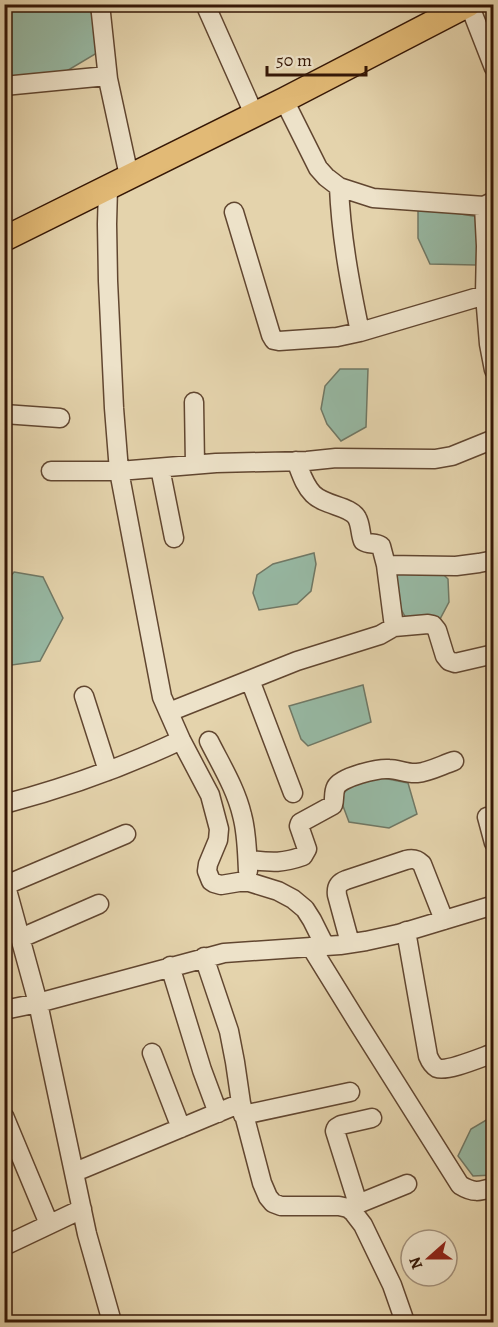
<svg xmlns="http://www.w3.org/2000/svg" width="498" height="1327" viewBox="0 0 498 1327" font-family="Alegreya,serif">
  <rect width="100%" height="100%" fill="#e4d3ac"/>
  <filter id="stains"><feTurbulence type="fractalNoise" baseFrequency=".00333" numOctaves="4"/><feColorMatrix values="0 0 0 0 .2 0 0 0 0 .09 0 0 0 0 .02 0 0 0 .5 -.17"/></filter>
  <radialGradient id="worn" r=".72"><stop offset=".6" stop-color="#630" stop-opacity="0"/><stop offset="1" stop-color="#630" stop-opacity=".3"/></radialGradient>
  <!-- water -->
  <path fill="#97b9a4" stroke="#707865" stroke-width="1.5" d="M4,5H89L102,50L65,72L11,79L5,72Z
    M418,207L479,217L476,265L430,264L418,238Z
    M340,369H368L366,427L341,441L327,424L321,409L325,386Z
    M314,553L316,564L311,591L297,604L259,610L253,593L257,575L273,564Z
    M436,567L448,579L449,602L440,619L410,625L396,601L394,569Z
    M14,572L43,577L63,618L40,661L5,666V583Z
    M363,685L371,722L308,746L301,739L289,706Z
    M373,776L408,783L417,814L389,828L349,822L340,798L352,783Z
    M493,1116V1175L473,1176L458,1156L471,1129Z"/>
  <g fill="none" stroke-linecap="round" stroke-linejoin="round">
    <defs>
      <path id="minor" d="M100,4L108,79L129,176
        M205,4L254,114
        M469,4L494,68
        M4,86L107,76
        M284,100L318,168L326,177L339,187L373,198L484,206L494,201
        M108,187L107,224L108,281L114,408L119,471L162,697L181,740L210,795L219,829L218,840L208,864L207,871L211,881L214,883L221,885L239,882H249L278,891L293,899L305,909L312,920L325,946
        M339,187C341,236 350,284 360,332
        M484,206L486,246L485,295L489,344L494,370
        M234,212L271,335L274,340L279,341L337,337L360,332L485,295
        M194,402L195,465
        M4,414L60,418
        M296,461C301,473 304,485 313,494C325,506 351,506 357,518C361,525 360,534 363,541C369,545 375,542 381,546L386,565L456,566L479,563L494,560
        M160,468L174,538
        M51,471H119L216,463L307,461L336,458L435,459L452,456L494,439
        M394,627L428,624L433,625L437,630L445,656L449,661L455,663L494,654
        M250,680L293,793
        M84,696L108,771
        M169,712L297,661L380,635L394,627L386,565
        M209,741C221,765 236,789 242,815C247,833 247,852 248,871
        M4,804C65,788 124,767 181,740
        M487,817L494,843
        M248,860C270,862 281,864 303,856L307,849L299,826L300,823L333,805C335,799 333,793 336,787C341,777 378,768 389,769C398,769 407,774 417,773C429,772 442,765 454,761
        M4,879L38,1003L87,1234L112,1322
        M6,885L126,834
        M406,931L428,1056C430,1061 432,1065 437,1068C447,1072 482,1057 494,1053
        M21,938L99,904
        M350,943L337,895C336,887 338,883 346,880L406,860C413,858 417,859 422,864L444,920
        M311,947L358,1023L460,1185C473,1193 479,1192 494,1187
        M204,957L229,1031L235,1062L241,1103L262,1183L268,1197L273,1203L281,1206H339L348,1208L353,1212L363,1225L392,1285L405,1322
        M170,966L202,1070L218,1113
        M4,1010L38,1003L224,953L340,945L366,941L398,934L494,905
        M152,1053L181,1128
        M243,1115L350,1092
        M4,1116L49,1224
        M75,1172L241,1103
        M358,1204L335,1131L336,1128L341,1125L372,1118
        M348,1208L407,1184
        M4,1246L82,1209"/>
      <path id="major" d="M4,239L284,100L469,4"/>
    </defs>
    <!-- minor casing -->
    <use href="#minor" stroke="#614630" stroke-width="21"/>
    <!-- major casing -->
    <use href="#major" stroke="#351706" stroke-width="27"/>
    <!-- minor -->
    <use href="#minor" stroke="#ede2c9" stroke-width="18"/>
    <!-- major -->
    <use href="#major" stroke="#e2ba76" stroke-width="24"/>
  </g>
  <!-- margin -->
  <rect width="498" height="1327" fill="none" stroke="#e4d3ac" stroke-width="24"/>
  <rect x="6" y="6" width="486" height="1315" fill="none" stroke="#351706" stroke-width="3"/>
  <rect x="12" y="12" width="474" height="1303" fill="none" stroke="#351706" stroke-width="1.5"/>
  <!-- north arrow -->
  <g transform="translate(429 1258) rotate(249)"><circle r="28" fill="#ede2c9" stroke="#a3917b" stroke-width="1.5"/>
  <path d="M0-4.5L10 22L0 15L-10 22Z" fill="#8f2418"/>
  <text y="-9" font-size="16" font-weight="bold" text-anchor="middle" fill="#351706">N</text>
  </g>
  <!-- scale -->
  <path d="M267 66v9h99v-9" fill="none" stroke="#351706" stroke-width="3"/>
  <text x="276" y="66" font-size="18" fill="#351706" stroke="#ede2c9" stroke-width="4.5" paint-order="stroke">50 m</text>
  <rect width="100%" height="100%" filter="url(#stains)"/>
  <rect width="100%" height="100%" fill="url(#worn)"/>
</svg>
